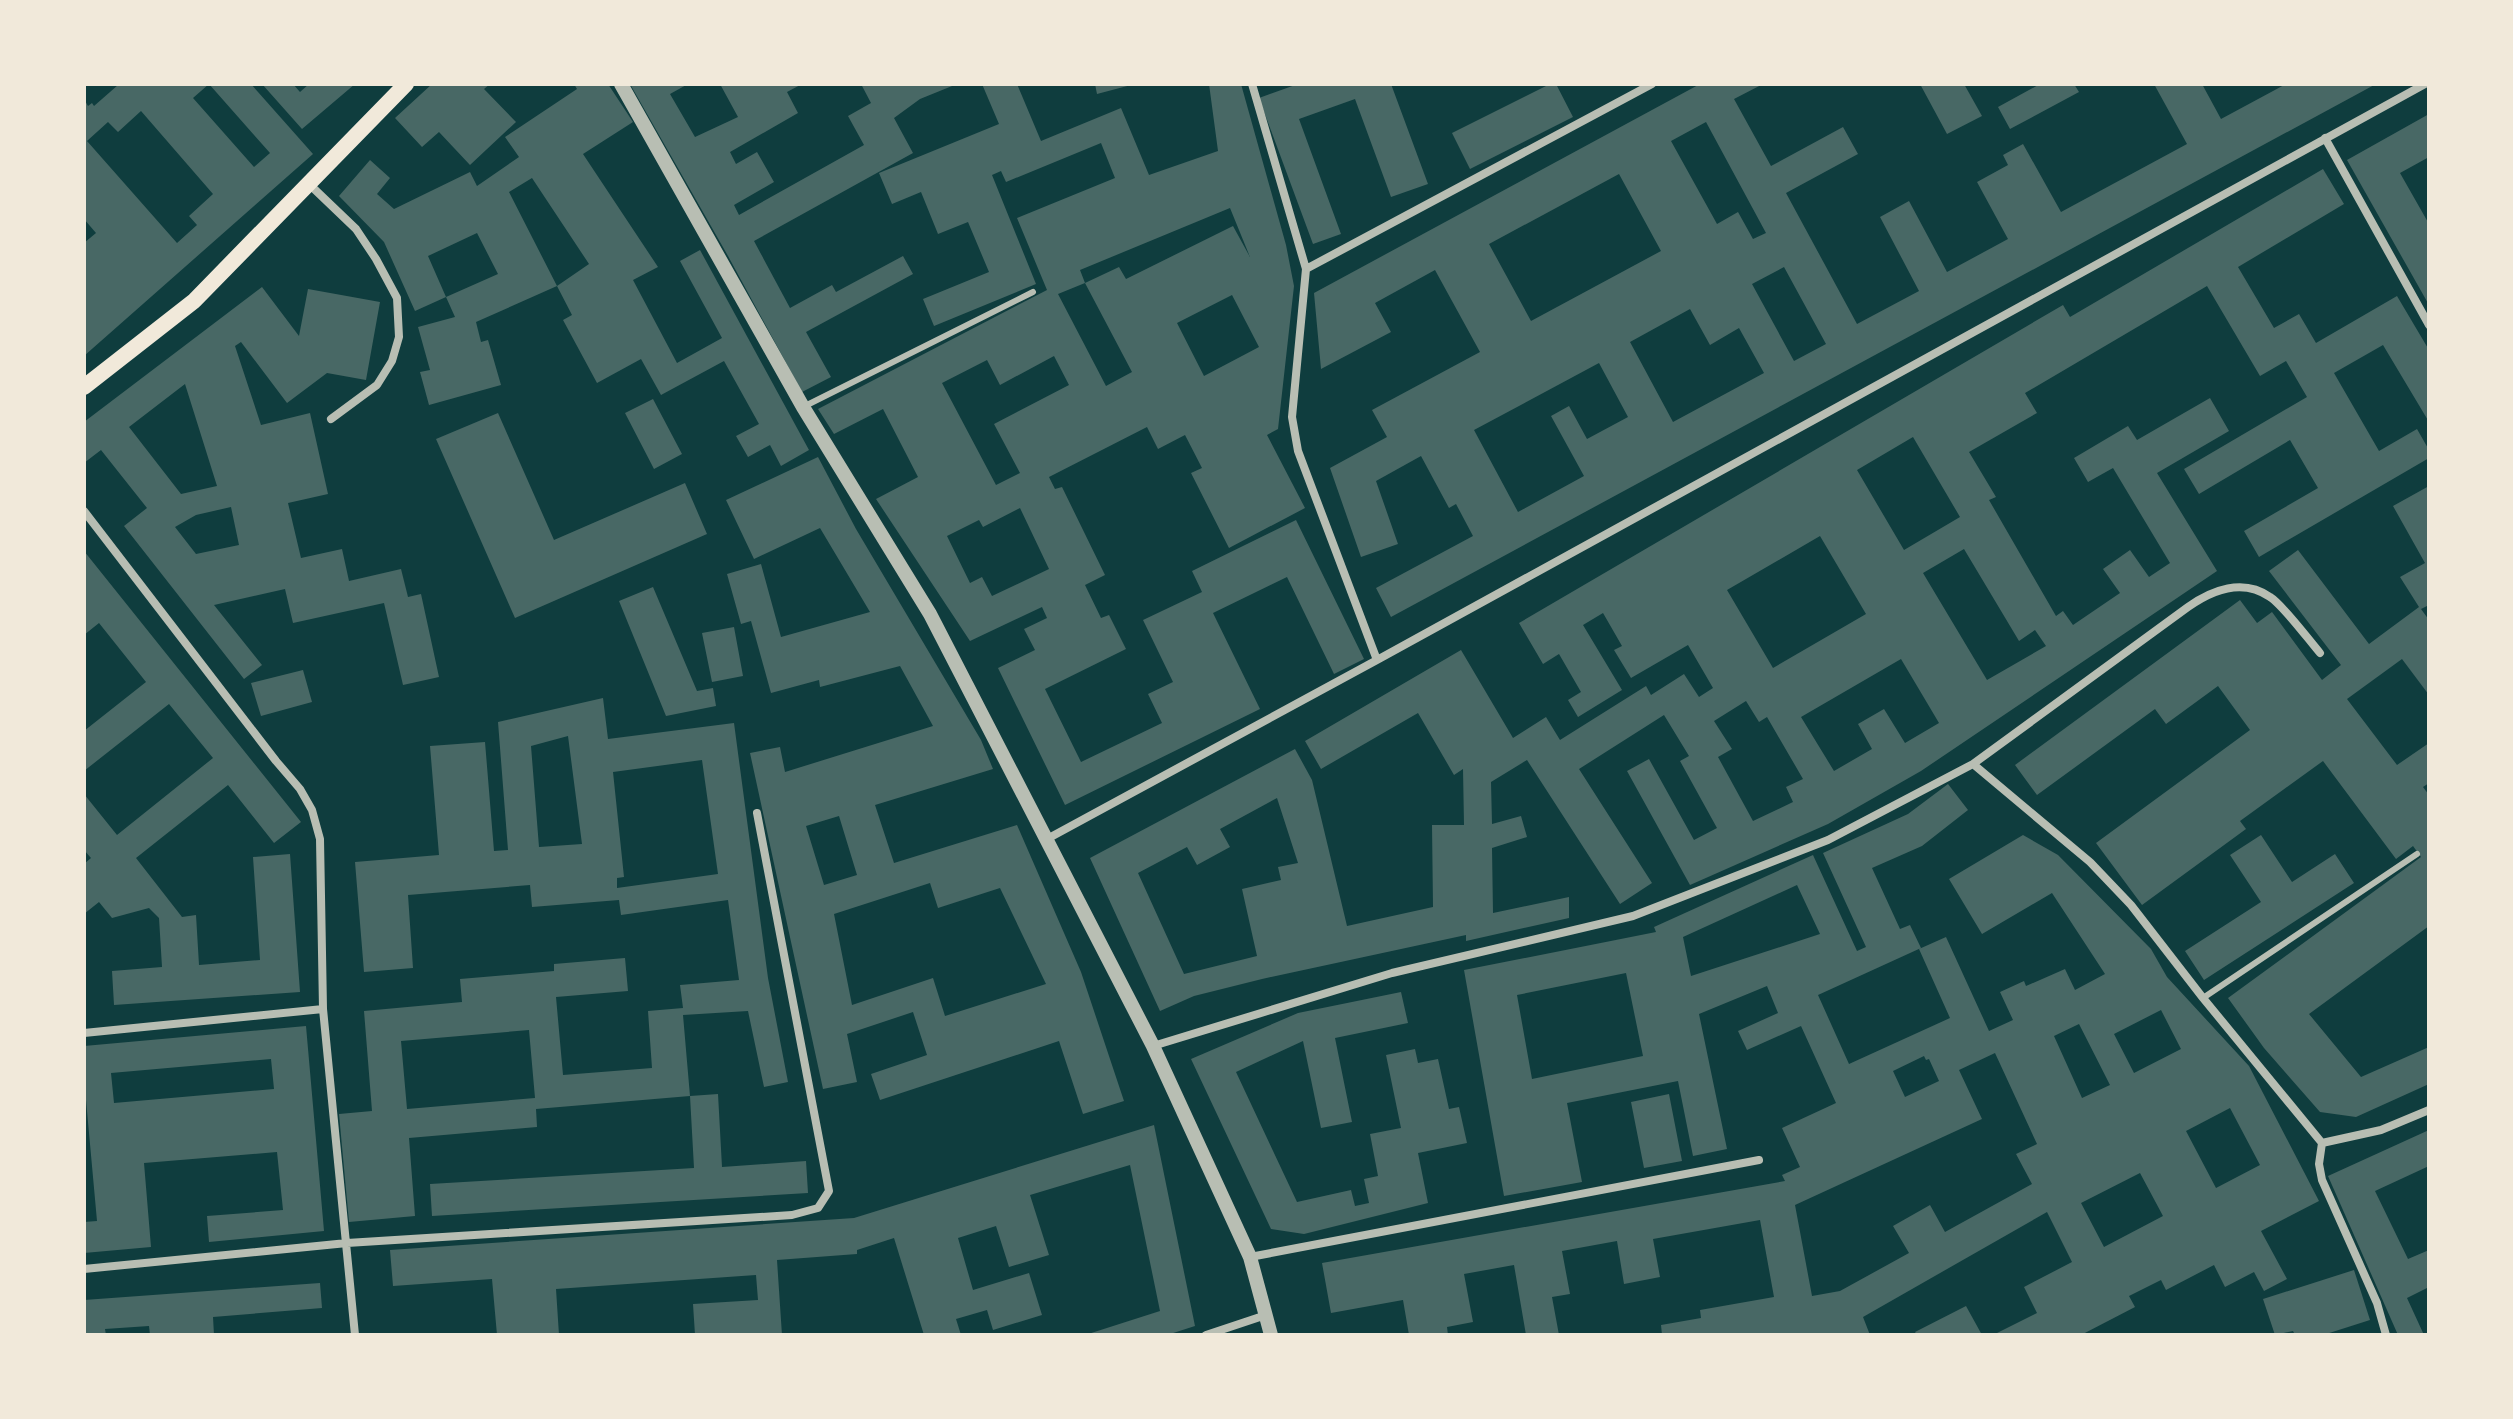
<svg xmlns="http://www.w3.org/2000/svg" width="2513" height="1419" viewBox="0 0 2513 1419" font-family="Quicksand,sans-serif">
  <rect width="100%" height="100%" fill="#0f3d3e"/>
  <!-- building -->
  <path fill="#486865" fill-rule="evenodd" d="M116,84H209L193,98L254,167L270,153L209,84H251L313,154L84,356V243L96,233L84,219V99L88,106L92,103L94,106L118,85ZM141,111L213,194L189,216L197,225L177,243L87,141L108,122L118,132Z
    M262,84H293L300,92L309,84H355L302,129Z
    M432,84H490L484,89L516,122L470,165L439,132L422,147L395,118Z
    M574,84H608L633,122L583,154L658,267L633,280L677,363L722,338L680,261L700,250L809,450L781,466L770,445L748,457L736,436L759,424L724,361L661,395L641,359L597,383L563,320L572,315L557,286L589,264L532,178L509,192L557,286L476,322L481,342L488,340L501,385L429,405L420,372L430,370L418,327L455,317L446,297L498,274L477,233L428,256L446,297L415,311L384,242L339,196L370,160L390,178L377,194L394,209L470,172L477,186L519,157L505,137L577,89Z
    M630,84H688L670,94L695,137L738,117L720,84H802L787,92L798,113L730,152L736,164L757,152L774,182L734,205L739,215L864,145L848,116L871,103L861,84H957L920,99L894,118L913,153L754,241L790,308L832,285L836,292L903,256L913,274L806,332L831,377L802,392L728,256Z
    M982,84H1017L1041,141L1121,108L1149,175L1218,151L1209,84H1241L1286,245L1294,286L1278,429L1267,435L1305,508L1229,548L1191,473L1202,468L1185,435L1158,449L1147,427L1049,477L1055,489L1062,487L1105,575L1085,585L1101,618L1109,615L1126,649L1045,689L1081,762L1162,723L1148,694L1173,682L1143,620L1202,592L1192,571L1296,520L1364,659L1334,674L1287,577L1213,613L1260,709L1065,805L998,668L1035,650L1024,629L1047,618L1042,607L970,641L876,499L918,477L883,409L834,434L818,409L1047,290L1017,218L1115,178L1101,143L1006,182L1001,171L992,175L1036,284L934,326L923,299L989,272L968,222L938,234L921,192L892,204L879,173L999,124ZM1230,208L1250,257L1233,226L1126,279L1119,267L1085,283L1132,372L1106,386L1058,294L1085,283L1080,270ZM1232,295L1259,347L1204,376L1177,323ZM1054,356L1069,385L994,424L1020,473L996,485L942,383L987,360L1000,385ZM1020,508L1049,569L992,596L982,577L970,583L947,536L979,520L983,527Z
    M1095,84H1131V85L1097,94Z
    M1298,84H1391L1428,184L1391,197L1355,99L1299,119L1341,234L1313,244L1259,98Z
    M1550,84H1556L1573,117L1470,169L1452,133Z
    M1700,84H1763L1734,99L1771,166L1843,127L1858,154L1786,193L1857,324L1919,291L1880,217L1909,201L1947,272L2008,239L1977,182L2008,165L2003,155L2023,144L2061,212L2187,144L2154,84H2202L2221,119L2286,84H2376L1391,617L1376,588L1473,536L1456,504L1449,508L1421,456L1376,481L1398,544L1361,557L1330,468L1387,437L1372,410L1480,352L1435,270L1375,303L1391,332L1321,369L1314,293ZM1706,122L1766,233L1753,239L1738,212L1717,224L1671,141ZM1619,174L1661,251L1531,321L1489,244ZM1784,267L1826,344L1794,361L1752,284ZM1690,309L1710,345L1739,328L1764,373L1673,422L1630,342ZM1599,363L1628,417L1587,439L1569,406L1551,416L1584,476L1518,512L1474,430Z
    M1920,84H1964L1982,116L1947,134Z
    M2040,84H2074L2079,92L2010,129L1998,107Z
    M2429,114V157L2400,173L2429,224V305L2347,160Z
    M2323,169L2344,204L2238,267L2274,328L2299,314L2316,343L2397,296L2429,350V422L2383,345L2334,373L2379,451L2417,429L2429,450V458L2259,557L2244,531L2318,488L2290,440L2199,494L2184,469L2307,397L2286,361L2260,376L2207,286L2025,393L2037,413L1969,452L1996,497L1989,500L2056,616L2063,611L2073,625L2120,593L2103,569L2130,550L2149,577L2170,563L2113,468L2088,482L2074,458L2128,426L2137,440L2210,398L2229,431L2157,473L2217,571L1921,771L1828,824L1690,885L1627,771L1649,759L1694,840L1717,828L1680,761L1689,756L1664,715L1579,769L1652,883L1620,904L1527,760L1491,782L1492,824L1521,816L1527,837L1492,848L1493,913L1569,897V918L1466,941V935L1262,979L1194,996L1160,1011L1090,858L1295,749L1312,780L1347,926L1433,907L1432,825H1464L1463,769L1454,775L1418,713L1321,769L1305,741L1461,650L1513,738L1546,717L1560,740L1646,686L1651,695L1684,674L1699,697L1713,688L1688,645L1631,678L1614,650L1622,646L1603,613L1583,625L1622,690L1578,717L1568,700L1581,692L1559,654L1543,664L1519,623L2063,305L2070,317ZM1913,437L1960,517L1904,550L1857,470ZM1820,536L1866,614L1773,668L1727,590ZM1964,549L2019,641L2035,630L2046,646L1987,680L1923,573ZM1901,659L1939,723L1905,743L1884,709L1858,724L1872,749L1834,771L1801,717ZM1746,701L1759,722L1767,717L1803,779L1786,787L1793,802L1753,821L1718,757L1732,749L1714,721ZM1277,798L1298,863L1278,867L1281,880L1242,889L1257,956L1184,974L1138,873L1187,847L1197,865L1230,847L1220,829Z
    M262,287L299,336L308,289L380,302L366,380L327,373L287,403L241,342L235,346L261,425L310,413L328,494L288,503L301,558L342,549L349,581L401,569L408,597L421,594L439,677L403,685L384,603L293,623L285,589L214,605L262,665L244,679L124,526L147,508L101,450L84,463V422ZM185,384L217,486L181,494L129,427ZM231,507L239,545L196,554L175,527L196,515Z
    M653,399L682,454L654,469L625,413Z
    M498,413L554,540L685,483L707,534L515,618L436,439Z
    M818,457L856,529L981,740L993,769L875,805L894,863L1017,825L1081,972L1124,1101L1083,1114L1059,1041L880,1100L871,1074L927,1055L913,1012L847,1034L857,1082L823,1089L750,753L780,747L785,772L933,726L900,666L820,687L819,680L771,693L751,621L741,624L727,574L761,564L781,637L870,612L820,528L754,559L726,500ZM839,816L857,875L824,885L806,826ZM930,883L938,908L1000,888L1046,984L945,1016L933,978L852,1005L834,914Z
    M2429,486V605L2421,609L2429,620V695L2402,659L2347,699L2397,765L2429,743V783L2423,787L2429,795V926L2309,1014L2361,1077L2429,1047V1084L2356,1117L2320,1112L2264,1048L2228,998L2421,857L2413,846L2396,859L2323,761L2240,821L2246,829L2142,905L2096,843L2250,730L2218,686L2166,724L2155,709L2037,795L2015,765L2240,600L2257,623L2272,612L2322,680L2341,665L2269,571L2298,550L2369,644L2419,607L2400,577L2425,563L2393,506Z
    M84,551L301,822L274,843L228,785L136,858L182,917L196,915L199,965L260,960L253,857L290,854L300,992L114,1005L112,971L162,967L159,918L149,908L112,918L99,902L84,914V864L91,858L84,850V794L117,835L213,758L169,704L84,771V731L146,682L99,623L84,635Z
    M653,587L697,691L713,688L716,706L666,716L619,601Z
    M734,627L743,676L712,682L702,633Z
    M303,670L312,702L261,716L251,683Z
    M603,698L608,739L734,723L768,978L788,1082L764,1087L748,1011L683,1015L690,1096L536,1109L537,1127L409,1138L415,1216L349,1222L339,1114L372,1111L364,1011L462,1002L460,979L554,971V964L625,958L628,991L556,997L563,1075L652,1068L648,1011L683,1008L680,985L739,980L728,900L621,915L619,900L532,907L530,885L408,895L413,968L364,972L355,862L439,855L430,746L485,742L494,851L508,850L498,722ZM568,736L582,844L539,847L531,746ZM702,760L718,874L617,888V878L624,877L613,772ZM529,1030L535,1098L407,1109L401,1041Z
    M1948,784L1968,810L1922,846L1872,868L1900,929L1910,925L1921,948L1818,995L1849,1064L1950,1018L1919,949L1946,937L1989,1031L2013,1020L2000,992L2024,981L2026,986L2065,969L2075,990L2105,974L2052,893L1982,934L1949,879L2023,835L2058,855L2151,949L2167,977L2249,1066L2319,1201L2261,1231L2287,1279L2264,1291L2254,1272L2225,1287L2214,1265L2166,1290L2161,1280L2129,1296L2135,1307L2081,1335H1993L2037,1313L2024,1287L2072,1262L2047,1212L1863,1317L1870,1335H1662L1661,1325L1701,1318L1700,1310L1774,1297L1760,1220L1653,1239L1660,1277L1624,1284L1617,1241L1562,1251L1570,1294L1552,1297L1559,1335H1526L1514,1265L1464,1274L1473,1322L1447,1327L1448,1335H1409L1403,1300L1331,1313L1322,1263L1785,1181L1782,1175L1800,1167L1782,1128L1836,1103L1801,1026L1747,1050L1738,1031L1778,1013L1767,986L1699,1014L1727,1149L1693,1156L1678,1081L1567,1103L1582,1182L1504,1196L1464,970L1656,932L1654,927L1813,855L1857,951L1866,947L1823,853L1908,814ZM1797,885L1820,934L1691,976L1683,937ZM1626,973L1643,1056L1532,1079L1517,995ZM2161,1010L2181,1049L2134,1073L2114,1034ZM2079,1024L2110,1085L2082,1098L2054,1036ZM1995,1053L2037,1144L2016,1154L2032,1184L1945,1232L1930,1205L1893,1226L1909,1253L1840,1291L1812,1296L1795,1205L1982,1119L1959,1070ZM1924,1056L1926,1060L1929,1059L1939,1081L1905,1097L1893,1071ZM2230,1108L2260,1165L2216,1188L2186,1131ZM2140,1173L2163,1216L2104,1247L2081,1203Z
    M2261,835L2292,882L2335,854L2354,883L2204,980L2185,951L2261,902L2230,855Z
    M1401,992L1408,1023L1335,1038L1352,1122L1321,1128L1303,1041L1236,1072L1297,1202L1351,1190L1355,1206L1369,1203L1364,1179L1378,1176L1370,1134L1401,1128L1386,1055L1415,1049L1418,1063L1438,1059L1449,1109L1459,1107L1467,1143L1418,1153L1428,1203L1304,1234L1271,1229L1191,1059L1298,1013Z
    M306,1026L324,1231L209,1242L207,1216L283,1210L277,1152L144,1163L151,1247L84,1253V1222L97,1221L84,1078V1046ZM271,1059L274,1089L114,1103L111,1073Z
    M718,1094L722,1167L806,1161L808,1193L432,1216L430,1184L694,1168L690,1096Z
    M1669,1094L1682,1161L1644,1168L1631,1102Z
    M1154,1125L1195,1326L1167,1335H1085L1160,1311L1130,1165L1030,1195L1049,1255L1009,1267L996,1226L958,1238L973,1290L1029,1273L1042,1315L993,1330L987,1310L956,1319L961,1335H924L894,1238L857,1250V1254L777,1260L782,1335H695L693,1304L758,1300L756,1275L556,1289L559,1335H497L492,1279L393,1286L390,1250L854,1218Z
    M2429,1130V1166L2375,1191L2408,1259L2429,1250V1287L2407,1298L2424,1335H2398L2328,1176Z
    M2354,1270L2370,1320L2323,1335H2295L2293,1331L2275,1335L2263,1299Z
    M320,1283L322,1308L213,1317L214,1335H150L149,1326L105,1329L106,1335H84V1300Z
    M1966,1306L1982,1335H1917L1915,1332Z"/>
  <g fill="none" stroke-linecap="round" stroke-linejoin="round">
    <!-- service -->
    <path stroke="#b8beb3" stroke-width="6" d="M803,407L1033,292
      M2203,998L2417,854"/>
    <!-- minor -->
    <path stroke="#b8beb3" stroke-width="8" d="M1252,84L1306,269L1292,417L1298,451L1377,660
      M2325,138L2429,325
      M309,184L356,229L376,259L397,298L399,337L392,361L377,385L331,419
      M1306,269L1652,84
      M84,511L276,761L300,789L312,810L320,839L323,1009L355,1335
      M1973,764L2188,607C2212,590 2243,578 2270,597C2283,605 2308,639 2320,653
      M1047,839L1377,660L2425,84
      M84,1033L323,1009
      M1153,1046L1392,973L1633,916L1828,840L1973,764L2090,862L2131,905L2203,998L2322,1143L2381,1130L2429,1110
      M2322,1143L2319,1164L2322,1180L2377,1303L2386,1335
      M1250,1257L1759,1160
      M84,1269L347,1243L792,1215L818,1208L829,1191L757,813
      M1206,1335L1266,1315"/>
    <!-- tertiary -->
    <path stroke="#b8beb3" stroke-width="14" d="M621,84L803,407L930,614L1153,1046L1250,1257L1271,1335"/>
    <!-- secondary -->
    <path stroke="#f1e9da" stroke-width="16" d="M84,387L194,301L406,84"/>
  </g>
  <!-- border -->
  <rect width="2513" height="1419" fill="none" stroke="#f1e9da" stroke-width="172"/>
</svg>
